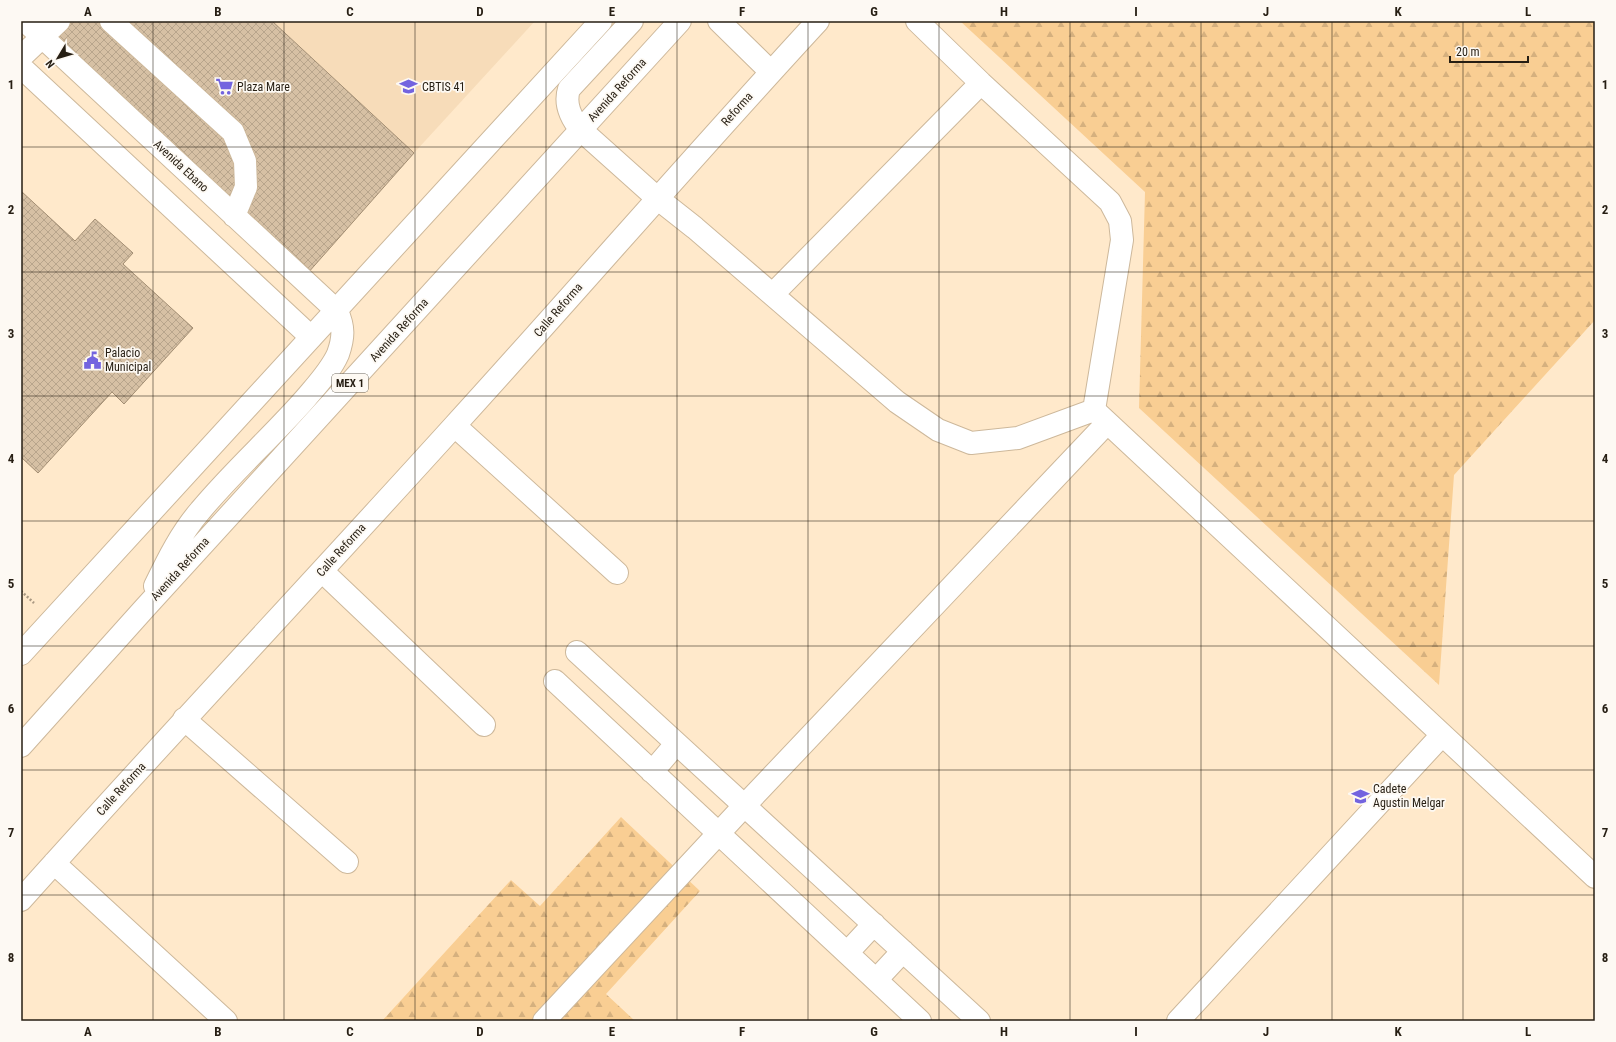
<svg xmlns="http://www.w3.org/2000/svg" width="1616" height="1042" viewBox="0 0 1616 1042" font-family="'Roboto Condensed',sans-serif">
  <defs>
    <pattern id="forest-firs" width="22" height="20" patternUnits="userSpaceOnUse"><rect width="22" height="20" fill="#f9ce93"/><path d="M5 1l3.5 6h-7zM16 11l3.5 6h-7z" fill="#d5b07e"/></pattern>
    <pattern id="building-cross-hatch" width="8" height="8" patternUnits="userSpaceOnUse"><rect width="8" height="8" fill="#d6c0a4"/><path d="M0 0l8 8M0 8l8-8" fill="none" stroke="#b8a58c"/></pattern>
  </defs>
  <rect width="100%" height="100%" fill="#ffe9cb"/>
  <!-- built -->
  <path fill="#f7dcb9" d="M272,21H535L414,153Z"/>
  <!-- forest -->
  <path fill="url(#forest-firs)" d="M960,21H1595V320L1454,475L1439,685L1139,408L1145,192Z
    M621,817L700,891L606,994L635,1021H382L511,880L540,906Z"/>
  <!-- building -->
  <path fill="url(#building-cross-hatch)" stroke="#a38e73" d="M33,21H272L414,153L307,274Z
    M21,191L75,241L95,219L133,253L123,264L193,328L124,404L112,392L38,473L21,457Z"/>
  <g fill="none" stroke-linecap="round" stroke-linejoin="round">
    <defs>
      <path id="minor" d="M25,21L337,311
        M111,21L233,132L245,161L246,187L234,216
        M632,21L569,89C564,105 571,118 581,130L657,198L695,228L897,402L938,430L971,443L1018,438L1094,410
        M719,21L771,72
        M917,21L981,83L1110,202L1120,221L1122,240L1094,410L1595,877
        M21,57L59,21
        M21,67L311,337
        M773,294L981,83
        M455,426L617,573
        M322,571L484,725
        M577,652L979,1021
        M555,681L920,1021
        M184,719L347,862
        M652,772L676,744
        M54,863L226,1021
        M21,900C164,740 311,584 455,425C577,291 695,154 818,21
        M847,953L874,924
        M876,980L903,951
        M544,1021L745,805L1107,423
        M1178,1021L1442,735"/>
      <path id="highway" d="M155,586C168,559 181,533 200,511C233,471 272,437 306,398C317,385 331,370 338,354C344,337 344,327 337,311
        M21,654L601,21
        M21,746L143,610L680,21"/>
    </defs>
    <!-- minor casing -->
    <use href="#minor" stroke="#cdb89b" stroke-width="24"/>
    <!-- highway casing -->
    <use href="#highway" stroke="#cdb89b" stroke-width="24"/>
    <!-- path -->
    <path stroke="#aa9983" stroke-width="2.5" stroke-dasharray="2 2" stroke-linecap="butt" d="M21,591L34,603"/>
    <!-- minor -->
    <use href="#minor" stroke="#fff" stroke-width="22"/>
    <!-- highway -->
    <use href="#highway" stroke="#fff" stroke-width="22"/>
  </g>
  <!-- grid -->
  <path fill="none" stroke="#261e13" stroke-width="1" stroke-opacity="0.55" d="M153,21V1021M284,21V1021M415,21V1021M546,21V1021M677,21V1021M808,21V1021M939,21V1021M1070,21V1021M1201,21V1021M1332,21V1021M1463,21V1021M21,147H1595M21,272H1595M21,396H1595M21,521H1595M21,646H1595M21,770H1595M21,895H1595"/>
  <!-- icons -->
  <defs>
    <symbol id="supermarket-bare" viewBox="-9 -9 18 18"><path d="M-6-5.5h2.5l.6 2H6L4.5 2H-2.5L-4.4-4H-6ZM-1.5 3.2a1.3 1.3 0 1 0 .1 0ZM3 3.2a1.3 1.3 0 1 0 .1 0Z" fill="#7364df" stroke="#fdf9f3" stroke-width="2.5" paint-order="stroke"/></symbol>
    <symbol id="school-bare" viewBox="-9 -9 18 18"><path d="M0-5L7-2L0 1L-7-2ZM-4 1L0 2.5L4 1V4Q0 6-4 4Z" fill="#7364df" stroke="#fdf9f3" stroke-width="2.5" paint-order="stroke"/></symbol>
    <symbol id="civic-bare" viewBox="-9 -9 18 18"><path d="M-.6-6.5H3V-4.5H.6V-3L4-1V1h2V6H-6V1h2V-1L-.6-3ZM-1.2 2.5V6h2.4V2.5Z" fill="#7364df" stroke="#fdf9f3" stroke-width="2.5" paint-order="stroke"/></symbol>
  </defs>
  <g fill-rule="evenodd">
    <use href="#supermarket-bare" x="212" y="74" width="25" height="25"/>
    <use href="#school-bare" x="396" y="74" width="25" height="25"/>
    <use href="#civic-bare" x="80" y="348" width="25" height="25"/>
    <use href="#school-bare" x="1348" y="784" width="25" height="25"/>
  </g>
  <g text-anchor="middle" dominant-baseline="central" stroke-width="3.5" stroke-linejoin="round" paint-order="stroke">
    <!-- shield labels -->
    <rect fill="#fdf9f3" stroke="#666056" stroke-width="1" x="332" y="374" width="36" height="18" rx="3"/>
    <g font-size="11" font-weight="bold" fill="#261e13">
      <text x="350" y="383">MEX 1</text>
    </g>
    <!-- poi labels -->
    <g font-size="12" fill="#261e13" stroke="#fdf9f3" text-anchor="start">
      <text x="237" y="87">Plaza Mare</text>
      <text x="422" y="87">CBTIS 41</text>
      <text x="105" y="353">Palacio<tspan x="105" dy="14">Municipal</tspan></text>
      <text x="1373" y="789">Cadete<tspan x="1373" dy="14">Agustin Melgar</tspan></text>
    </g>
    <!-- street labels -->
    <g font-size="12" fill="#261e13" stroke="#fdf9f3">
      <text transform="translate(617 90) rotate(-48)">Avenida Reforma</text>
      <text transform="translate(737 109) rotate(-48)">Reforma</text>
      <text transform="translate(181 166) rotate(43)">Avenida Ebano</text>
      <text transform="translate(558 310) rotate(-49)">Calle Reforma</text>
      <text transform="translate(399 330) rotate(-48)">Avenida Reforma</text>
      <text transform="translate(341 550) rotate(-48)">Calle Reforma</text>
      <text transform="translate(180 569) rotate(-48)">Avenida Reforma</text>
      <text transform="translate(121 789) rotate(-48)">Calle Reforma</text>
    </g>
  </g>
  <!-- border -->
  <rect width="1616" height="1042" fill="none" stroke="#fdf9f3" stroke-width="44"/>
  <!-- north arrow -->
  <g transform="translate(58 58) rotate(232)" stroke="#fdf9f3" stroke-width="3" paint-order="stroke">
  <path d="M0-3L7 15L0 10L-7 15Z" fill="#261e13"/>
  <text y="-6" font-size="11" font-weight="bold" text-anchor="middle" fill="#261e13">N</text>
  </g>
  <!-- scale -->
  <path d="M1450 56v6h78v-6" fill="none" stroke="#261e13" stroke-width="2"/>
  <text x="1456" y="56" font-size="12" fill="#261e13" stroke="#fdf9f3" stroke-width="3" paint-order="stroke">20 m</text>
  <rect x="22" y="22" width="1572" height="998" fill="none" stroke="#261e13" stroke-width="1.5"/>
  <g font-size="13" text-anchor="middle" font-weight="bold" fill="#261e13">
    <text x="88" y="16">A</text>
    <text x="218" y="16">B</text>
    <text x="350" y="16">C</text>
    <text x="480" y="16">D</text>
    <text x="612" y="16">E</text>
    <text x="742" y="16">F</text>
    <text x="874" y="16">G</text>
    <text x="1004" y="16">H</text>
    <text x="1136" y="16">I</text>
    <text x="1266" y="16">J</text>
    <text x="1398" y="16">K</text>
    <text x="1528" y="16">L</text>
    <text x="11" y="89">1</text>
    <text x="1605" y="89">1</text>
    <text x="11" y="214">2</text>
    <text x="1605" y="214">2</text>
    <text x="11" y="338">3</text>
    <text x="1605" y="338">3</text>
    <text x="11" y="463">4</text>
    <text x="1605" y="463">4</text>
    <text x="11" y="588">5</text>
    <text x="1605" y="588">5</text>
    <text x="11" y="713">6</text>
    <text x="1605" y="713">6</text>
    <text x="11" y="837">7</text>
    <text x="1605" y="837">7</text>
    <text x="11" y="962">8</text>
    <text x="1605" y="962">8</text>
    <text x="88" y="1036">A</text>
    <text x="218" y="1036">B</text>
    <text x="350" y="1036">C</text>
    <text x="480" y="1036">D</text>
    <text x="612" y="1036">E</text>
    <text x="742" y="1036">F</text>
    <text x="874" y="1036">G</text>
    <text x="1004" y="1036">H</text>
    <text x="1136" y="1036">I</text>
    <text x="1266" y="1036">J</text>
    <text x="1398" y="1036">K</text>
    <text x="1528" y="1036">L</text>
  </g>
</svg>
